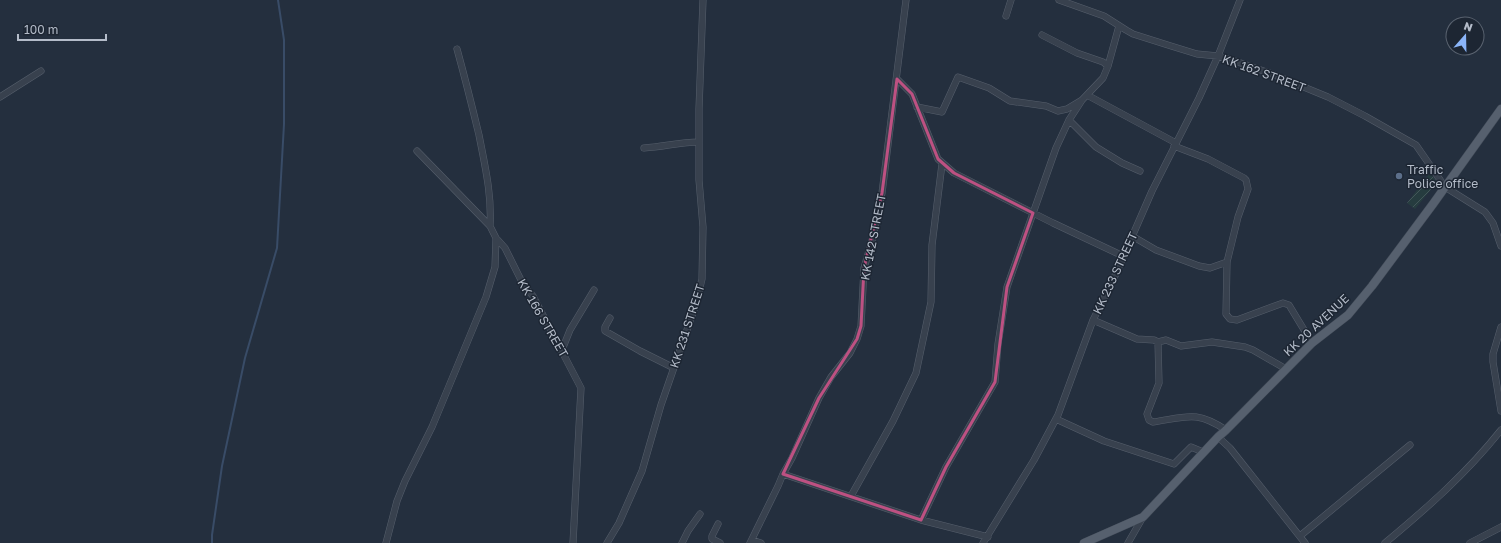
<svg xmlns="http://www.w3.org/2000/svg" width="1501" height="543" viewBox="0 0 1501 543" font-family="'Golos Text',sans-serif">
  <defs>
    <pattern id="garden-furrows" width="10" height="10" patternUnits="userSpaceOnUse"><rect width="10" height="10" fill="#263c3f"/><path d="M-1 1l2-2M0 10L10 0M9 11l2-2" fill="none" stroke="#435659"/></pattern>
  </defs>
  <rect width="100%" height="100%" fill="#242f3e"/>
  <!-- garden -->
  <path fill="url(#garden-furrows)" d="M1430,173L1437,182L1415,209L1407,203Z"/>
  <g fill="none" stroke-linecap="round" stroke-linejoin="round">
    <!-- stream -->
    <path stroke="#394c67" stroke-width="2" d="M212,543V535L222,466L245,358L277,248L284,124V40L278,0"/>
    <defs>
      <path id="minor" d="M1059,0L1104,16L1126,30L1133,34L1171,46L1197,54L1218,56L1235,61L1272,74L1328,97L1365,116L1416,145L1445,187L1485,212L1493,223L1501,246
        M1006,16L1011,0
        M1042,35L1077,53L1103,62L1108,66
        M457,49C465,78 472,106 479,135C485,166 492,195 490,226
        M897,79L912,94L938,159L954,173L1053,223L1123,256
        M1087,95L1176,143
        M0,97L41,71
        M917,107L942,112L958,77L989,88L1010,101L1046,106L1058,111L1067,109L1082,100L1103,78L1108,66L1119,26
        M1069,120L1096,147L1122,163L1140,171
        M1174,146L1208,159L1244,178L1246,180L1248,189L1238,217L1227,262L1226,314L1230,319L1237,320L1283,303L1289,305L1312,343
        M644,148C663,147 680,142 699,142
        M417,151L490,226L496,238L505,248L524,286L533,296L581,388L573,543
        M1132,236L1156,250L1199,266L1210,268L1227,262
        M610,318L605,327V331L640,351L674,368
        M1093,320L1137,339L1154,340L1158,342L1159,383L1147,414L1149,420L1153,422C1187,417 1196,410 1226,430
        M1501,327L1493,354V362L1501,411
        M1158,342L1166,340L1181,346L1212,342L1245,347L1253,350L1286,369
        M562,350L570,330L594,290
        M1056,419L1104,441L1174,464L1191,447L1203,452
        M1218,437L1230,448L1305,543
        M783,474L921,520L988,537
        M851,496L893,421L916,373L931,302L932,245L942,164
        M921,520L946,467L995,382L998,344L1007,287L1056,148L1069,120L1082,100
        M718,524L712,536V539L720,543
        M1300,536L1410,445
        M752,540L761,543
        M386,543L397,501L405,481L432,427L486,297L495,267L496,238
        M607,543L619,523L642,471L661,405L696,304L702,279L703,227L699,180V109L703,0
        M682,543L688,531L700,514
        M750,543L778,486L783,474L792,458L819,398L831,377L850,353L857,339L861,326L864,268L873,237L882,193L906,0
        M983,543L1034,460L1058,415L1093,320L1114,278L1152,191L1199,98L1218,56L1240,0
        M1128,543L1143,517
        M1385,543C1427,508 1467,473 1501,430
        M1470,543L1501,527"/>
      <path id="major" d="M1084,543L1143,517L1218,437L1226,430L1312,343L1348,315L1372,286L1433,204L1501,109"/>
    </defs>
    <!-- minor casing -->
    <use href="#minor" stroke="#565f6c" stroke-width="7"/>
    <!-- major casing -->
    <use href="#major" stroke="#414a57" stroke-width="9"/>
    <!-- minor -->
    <use href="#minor" stroke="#38414e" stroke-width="6"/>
    <!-- major -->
    <use href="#major" stroke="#56606e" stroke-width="8"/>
  </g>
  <!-- marked area -->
  <path fill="none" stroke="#bd5182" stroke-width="3" stroke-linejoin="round" d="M897,79L912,94L938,159L954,173L1033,213L1007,287L995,382L946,467L921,520L783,474L819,398L857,339L861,326L864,268L882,193Z"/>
  <!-- markers -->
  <circle fill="#5c6f8a" stroke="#1d2633" stroke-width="1.5" cx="1399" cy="176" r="4"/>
  <g text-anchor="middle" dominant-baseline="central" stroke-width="3" stroke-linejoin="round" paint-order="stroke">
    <!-- street labels -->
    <g font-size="12" fill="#b4bcc9" stroke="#1d2633">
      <text transform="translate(1264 73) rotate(20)">KK 162 STREET</text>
      <text transform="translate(873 237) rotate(-79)">KK 142 STREET</text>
      <text transform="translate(1115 273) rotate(-65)">KK 233 STREET</text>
      <text transform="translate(543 318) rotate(60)">KK 166 STREET</text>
      <text transform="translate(1316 325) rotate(-43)">KK 20 AVENUE</text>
      <text transform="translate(687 326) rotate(-72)">KK 231 STREET</text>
    </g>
    <!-- poi labels -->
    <g font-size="12" fill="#b4bcc9" stroke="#1d2633" text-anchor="start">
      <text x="1407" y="169">Traffic<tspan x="1407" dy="14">Police office</tspan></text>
    </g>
  </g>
  <!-- north arrow -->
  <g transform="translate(1465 36) rotate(20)"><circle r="19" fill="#1d2633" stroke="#59626f"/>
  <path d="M0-3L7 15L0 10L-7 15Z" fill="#8ab4f8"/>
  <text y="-6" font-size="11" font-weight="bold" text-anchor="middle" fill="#b4bcc9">N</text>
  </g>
  <!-- scale -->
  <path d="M18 34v6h88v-6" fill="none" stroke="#b4bcc9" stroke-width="2"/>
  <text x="24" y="34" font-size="12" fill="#b4bcc9" stroke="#1d2633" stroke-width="3" paint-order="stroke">100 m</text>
</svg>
